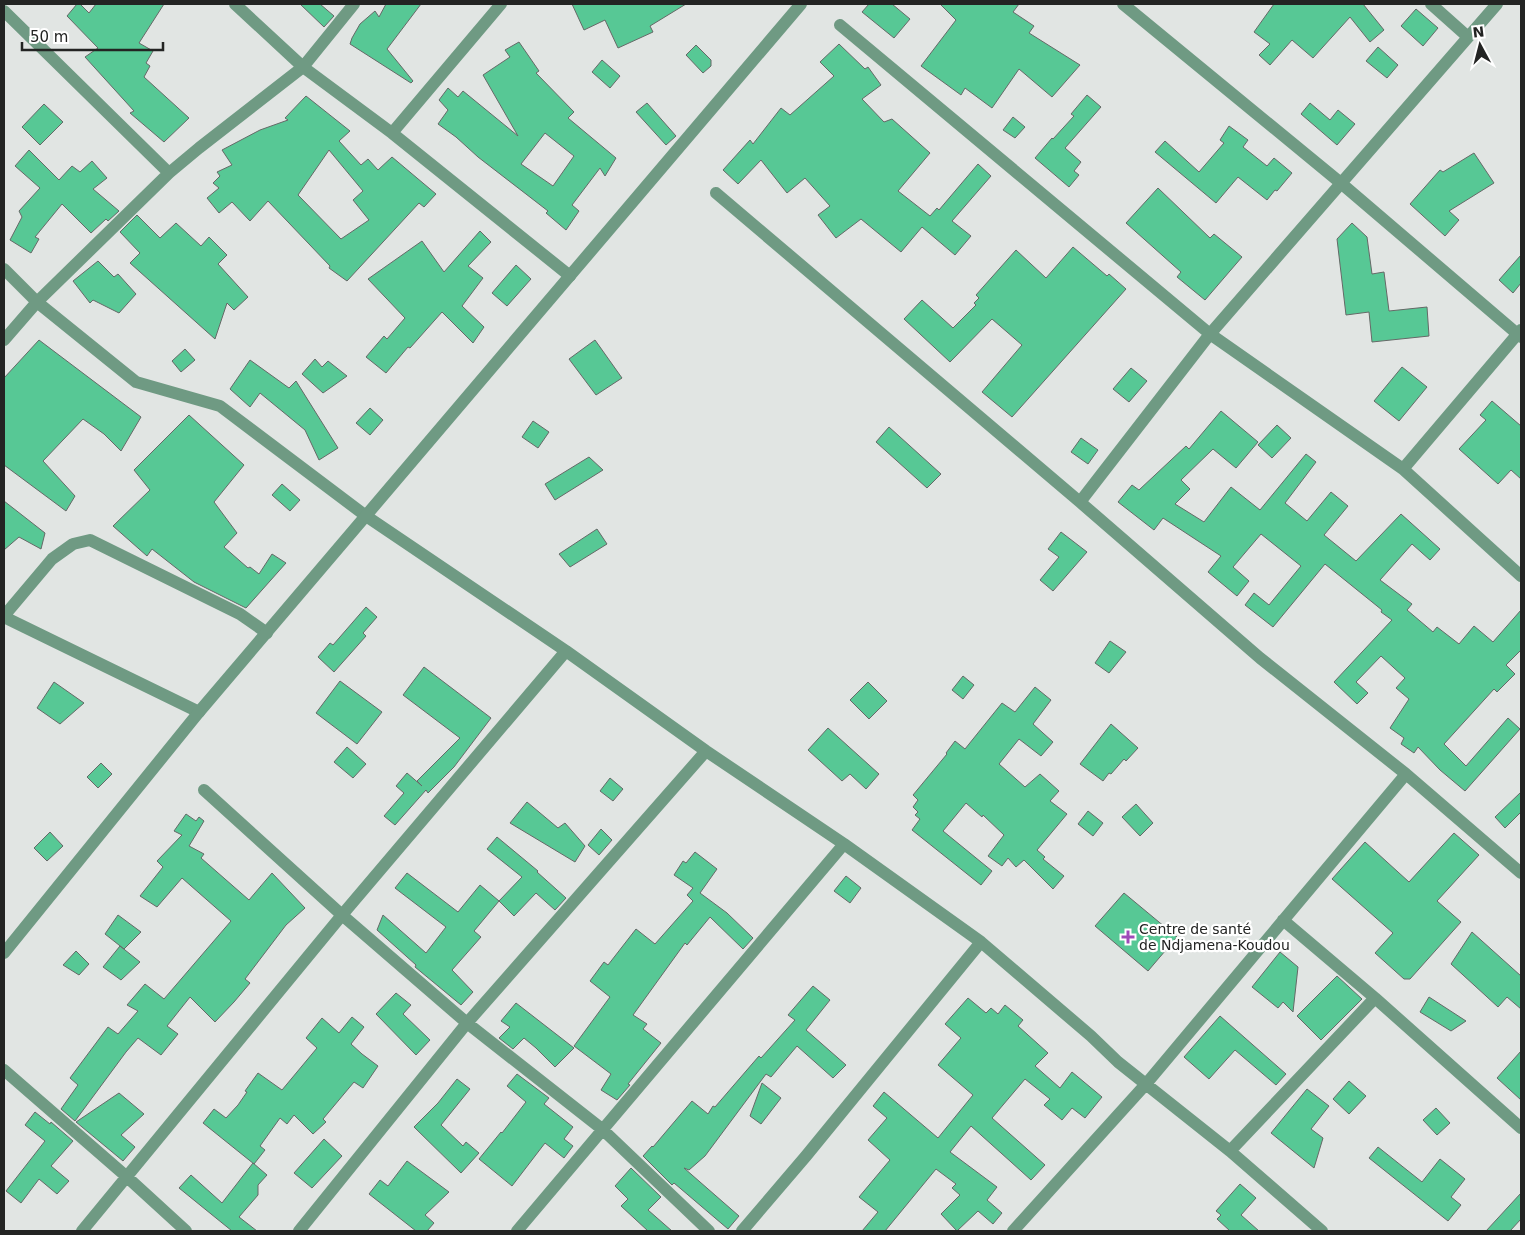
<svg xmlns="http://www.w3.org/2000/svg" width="1525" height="1235" viewBox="0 0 1525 1235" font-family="'DejaVu Sans',sans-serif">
  <rect width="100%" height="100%" fill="#e1e5e3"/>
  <!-- building -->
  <path fill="#57c895" stroke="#656967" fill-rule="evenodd" d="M77,4H80L89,13L96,4H164L139,43L153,51L146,63L150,66L144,77L189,118L164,142L130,113L134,111L85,57L98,48L67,16Z
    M300,4H320L334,16L324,27Z
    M386,4H421L387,49L413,81L411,83L350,44L352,38L360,24L375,11L379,17Z
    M572,4H686L650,26L653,32L618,48L605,20L584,30Z
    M869,4H892L910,19L894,38L862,12Z
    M940,4H1019L1013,12L1034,26L1029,33L1080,65L1052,97L1019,69L992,108L965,88L961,95L921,66L956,20Z
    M1274,4H1363L1384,30L1370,42L1350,17L1313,58L1292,40L1270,65L1259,55L1270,44L1254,32Z
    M1416,9L1438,28L1423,46L1401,26Z
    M519,42L539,71L536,73L574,112L568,118L616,158L605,176L600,168L572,205L579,211L566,230L546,213L548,211L478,157L456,137L438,124L448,110L439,100L448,88L458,97L463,91L518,136L483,75L510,57L505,50ZM545,133L574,156L553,186L521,164Z
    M839,44L865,69L868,67L881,85L862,99L884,122L892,119L930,153L898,191L930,216L937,208L939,210L978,164L991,176L952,221L971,236L955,255L922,227L901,252L861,219L836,238L818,215L830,206L805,178L787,193L761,160L738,184L723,170L750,140L753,144L781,108L790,115L834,76L820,62Z
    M696,45L711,60V66L703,73L686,55Z
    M1378,47L1398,65L1387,78L1366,61Z
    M602,60L620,76L610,88L592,72Z
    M1087,95L1101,107L1065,148L1081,162L1074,171L1079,175L1069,187L1035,158L1052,138L1053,139L1074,116L1071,114Z
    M306,96L350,131L339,141L361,165L368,159L378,170L392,157L436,194L424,207L419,203L347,281L329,268L330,266L268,201L250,221L232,202L219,213L207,198L219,188L213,183L220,176L217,172L232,165L222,150L260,130L288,120L285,118ZM329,150L363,191L353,200L369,220L341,239L298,195Z
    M647,103L676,136L666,145L636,112Z
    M1310,103L1330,120L1338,110L1355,124L1337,145L1301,114Z
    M44,104L63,122L40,145L22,127Z
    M1013,117L1025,127L1015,138L1003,130Z
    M1229,126L1248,140L1243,147L1267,166L1274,158L1292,173L1277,191L1275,190L1267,200L1238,177L1216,203L1155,152L1165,141L1199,172L1224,143L1220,140Z
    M29,150L59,180L72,166L80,172L92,161L107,178L93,189L119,211L108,221L106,219L91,233L62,204L35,237L39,239L31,253L10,240L22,217L19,211L40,188L15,166Z
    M1474,153L1494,183L1449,211L1459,220L1445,236L1410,204L1440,170L1443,172Z
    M1158,188L1210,238L1214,234L1242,257L1205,300L1177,277L1181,272L1126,223Z
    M137,215L160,238L176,223L201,246L209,237L227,255L218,264L248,297L234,310L227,303L215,339L130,263L140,253L120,232Z
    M1352,223L1367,237L1372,274L1384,272L1389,311L1427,307L1429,336L1372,342L1369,312L1346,315L1337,239Z
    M480,231L491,242L468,266L483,278L462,306L484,327L473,343L442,312L410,348L408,347L386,373L366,357L384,336L387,339L405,318L368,279L422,241L444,272Z
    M1073,247L1107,276L1109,274L1126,289L1012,417L982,392L1022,345L992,319L950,362L904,319L922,300L953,328L976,305L974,303L979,298L976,295L1016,250L1046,278Z
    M1521,255V283L1513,293L1499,280Z
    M98,261L114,277L118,274L136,294L119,313L93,300L90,303L73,281Z
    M516,265L531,279L507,306L492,293Z
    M39,340L141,417L121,451L104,434L83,419L43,461L75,496L66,511L4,465V378Z
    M595,340L622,378L596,395L569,359Z
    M185,349L195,360L181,372L172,361Z
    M315,359L322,367L328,361L347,376L323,393L302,374Z
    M250,360L289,388L296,381L338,448L319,460L305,430L260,393L250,407L230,389Z
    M1402,367L1427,387L1399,421L1374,401Z
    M1131,368L1147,381L1129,402L1113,389Z
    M1492,401L1521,426V479L1511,470L1498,484L1459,449L1486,420L1480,415Z
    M370,408L383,420L370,435L356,423Z
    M1221,411L1258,442L1236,468L1213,449L1181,480L1190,489L1175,504L1204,522L1231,487L1260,510L1306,454L1316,462L1285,503L1307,521L1331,492L1348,506L1324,535L1356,561L1401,514L1440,549L1430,560L1412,544L1380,580L1412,604L1407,610L1433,632L1437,627L1459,644L1474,626L1493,642L1521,610V650L1506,665L1515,674L1497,692L1494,689L1444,744L1466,766L1508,718L1520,729L1465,791L1440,770L1418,747L1414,753L1401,744L1404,738L1390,728L1409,699L1396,688L1405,678L1381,656L1356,682L1368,693L1357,704L1334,682L1392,620L1381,612L1382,610L1325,564L1273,627L1245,605L1254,593L1269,605L1301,566L1261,534L1233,567L1249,581L1237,596L1208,572L1221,556L1163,518L1154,530L1118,502L1132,485L1139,490L1186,446L1189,449Z
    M189,415L244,465L214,502L237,533L224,547L248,568L250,567L259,574L272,554L286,563L246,608L194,582L152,549L147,556L113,526L150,490L134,470Z
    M533,421L549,432L538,448L522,437Z
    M1277,425L1291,438L1272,458L1258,445Z
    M889,427L941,474L927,488L876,442Z
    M1081,438L1098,450L1088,464L1071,452Z
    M589,457L603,470L555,500L545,484Z
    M282,484L300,500L290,511L272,495Z
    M4,501L45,533L41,549L19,537L4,550Z
    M597,529L607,544L570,567L559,554Z
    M1061,532L1087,552L1053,591L1040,580L1059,557L1048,549Z
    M366,607L377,617L363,633L366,636L334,672L318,657L330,643L333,645Z
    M1110,641L1126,652L1109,673L1095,663Z
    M424,667L491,718L454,767L428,793L426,790L395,825L384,816L404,793L396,786L407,773L422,786L417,781L460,738L403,695Z
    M963,676L974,685L963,699L952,690Z
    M340,681L382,712L357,744L316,713Z
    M54,682L84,703L60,724L37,708Z
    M868,682L887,701L869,719L850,700Z
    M1035,687L1051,700L1033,724L1053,742L1041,756L1019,739L999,764L1025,787L1040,774L1059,791L1050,801L1067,814L1037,850L1045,857L1043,859L1064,876L1053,889L1024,860L1016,867L1008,858L1002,866L988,856L1004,835L983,815L982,817L966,803L943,831L992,871L981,885L912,830L920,819L915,815L918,812L913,807L918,800L913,795L947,754L946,753L955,741L965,749L1002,703L1015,712Z
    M1111,724L1138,748L1126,761L1124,759L1111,774L1109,773L1103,781L1080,764Z
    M828,728L879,774L866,789L850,774L842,781L808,750Z
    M347,747L366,764L353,778L334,762Z
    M101,763L112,774L98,788L87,777Z
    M610,778L623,789L613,801L600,791Z
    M1521,792V812L1505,828L1495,817Z
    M527,802L558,828L565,823L585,846L575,862L510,823Z
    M1136,804L1153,823L1140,836L1122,817Z
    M1088,811L1103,823L1093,836L1078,824Z
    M186,814L196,821L199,817L204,821L189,846L204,854L201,858L249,900L272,873L305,908L286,925L245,979L250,983L234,1002L215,1022L190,997L167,1026L178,1034L161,1055L138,1038L126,1052L75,1121L61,1109L78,1085L70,1078L108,1027L118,1034L138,1011L127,1005L145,984L164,999L231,921L182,878L157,907L140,896L163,867L157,861L182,835L174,831Z
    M601,829L612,840L599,855L588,845Z
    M50,832L63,846L47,861L34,848Z
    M1454,833L1479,855L1437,901L1461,922L1410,979H1404L1375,953L1393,933L1332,879L1365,842L1409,882Z
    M497,837L538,871L537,872L566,898L555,910L536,893L514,916L499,901L522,877L487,849Z
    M695,852L717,869L700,893L727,913L753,938L743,949L710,917L687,945L685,943L633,1015L647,1024L643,1029L661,1043L628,1084L630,1085L617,1100L601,1090L611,1074L574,1046L610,997L590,981L604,962L608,965L636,929L655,944L693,901L687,895L693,888L674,875L683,861L686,863Z
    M407,873L458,912L480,885L499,901L474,931L481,937L452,970L473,992L461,1005L415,967L416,965L377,930L383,915L426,953L446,927L395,888Z
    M846,876L861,888L850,903L834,891Z
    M1124,893L1177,937L1148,971L1095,926Z
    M118,915L141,932L124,949L105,934Z
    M1472,932L1521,976V1009L1507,997L1498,1007L1451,964Z
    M120,946L140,962L121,980L103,967Z
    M76,951L89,964L79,975L63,965Z
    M1280,952L1298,967L1293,1012L1283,1002L1278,1008L1252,987Z
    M1337,976L1362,999L1321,1040L1297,1016Z
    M813,986L830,1000L806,1030L846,1065L833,1078L797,1046L771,1077L766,1074L705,1156L689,1170L684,1168L739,1216L728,1229L674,1183L672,1185L643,1156L652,1146L653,1147L692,1101L708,1114L713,1106L715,1107L759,1056L761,1058L795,1020L788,1015Z
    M396,993L411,1005L403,1014L430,1040L416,1055L376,1014Z
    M1429,997L1466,1021L1451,1031L1420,1012Z
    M968,998L986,1013L991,1008L998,1014L1005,1005L1023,1020L1018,1026L1048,1053L1035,1066L1060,1088L1072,1072L1102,1097L1085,1118L1072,1108L1062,1120L1044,1105L1050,1099L1025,1079L992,1118L1045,1165L1031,1180L971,1126L950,1152L997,1187L987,1200L1002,1213L993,1224L978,1211L957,1231L941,1214L960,1195L952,1188L956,1184L936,1169L885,1231H862L878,1212L859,1197L890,1160L868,1140L887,1118L873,1106L884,1092L938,1138L973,1095L938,1065L961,1038L945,1024Z
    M516,1003L574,1048L555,1067L536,1048L524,1038L513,1049L499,1038L510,1027L501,1021Z
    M1220,1016L1286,1074L1276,1085L1235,1050L1209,1079L1184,1057Z
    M352,1017L364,1027L351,1044L362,1054L378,1066L363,1088L354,1082L323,1119L326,1122L313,1134L294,1115L287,1124L280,1118L260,1146L265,1150L254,1164L203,1123L214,1109L226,1118L238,1105L247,1092L245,1091L258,1073L282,1090L317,1048L306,1038L322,1018L339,1033Z
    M1521,1051V1100L1497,1078Z
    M517,1074L549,1098L544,1104L573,1127L564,1139L573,1146L564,1158L545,1143L512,1186L479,1159L501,1132L502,1133L526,1102L507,1086Z
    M457,1079L470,1089L441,1125L463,1146L466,1142L479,1153L461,1173L414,1127L438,1103Z
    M1349,1081L1366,1096L1349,1114L1333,1099Z
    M762,1083L781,1098L761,1124L750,1116Z
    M1307,1089L1329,1106L1311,1129L1323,1138L1314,1168L1271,1133Z
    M119,1093L144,1114L121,1135L135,1147L123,1161L76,1122Z
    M1436,1108L1450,1123L1437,1135L1423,1120Z
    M35,1112L50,1124L51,1122L73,1141L51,1166L69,1181L57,1194L39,1179L21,1203L6,1191L45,1141L25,1125Z
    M324,1139L342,1156L312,1188L294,1173Z
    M1378,1147L1422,1182L1440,1159L1465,1179L1451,1197L1461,1205L1448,1221L1369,1158Z
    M407,1161L449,1192L425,1215L434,1223L427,1231H416L369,1194L380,1180L388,1186Z
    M253,1163L267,1175L258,1185V1195L239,1217L257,1231H232L179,1188L191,1175L222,1203Z
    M631,1168L661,1197L648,1210L672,1231H648L621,1206L628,1199L615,1186Z
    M1240,1184L1256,1198L1241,1215L1259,1231H1230L1217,1219L1221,1215L1216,1211Z
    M1521,1193V1219L1510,1231H1486Z"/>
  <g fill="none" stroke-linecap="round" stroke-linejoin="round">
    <!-- minor -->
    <path stroke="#6f9a83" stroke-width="12" d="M235,4L303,67L392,133L570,276
      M1123,4L1342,184L1521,337
      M1431,4L1468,37
      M4,11L169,173
      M840,25L1210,334L1403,469L1521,576
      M392,133L501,4
      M716,193L1080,502L1260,658L1406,774L1521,873
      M4,269L37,302L136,382L220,406L366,516L566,651L706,751L844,844L981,942L1091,1036L1118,1062L1230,1151L1322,1231
      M4,340L37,302L169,173L199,148L303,67L354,4
      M1403,469L1521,330
      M1080,502L1210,334L1497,4
      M4,616L52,559L73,544L90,540L240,614L267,633
      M4,617L199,712
      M204,790L342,915L467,1023L602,1129L709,1231
      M1283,920L1375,998L1521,1128
      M4,1070L127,1177L186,1231
      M1230,1151L1375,998
      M82,1231L342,915L566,651
      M299,1231L467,1023L706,751
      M517,1231L844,844
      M742,1231L806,1156L981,942
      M1013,1231L1146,1084L1406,774"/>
    <!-- tertiary -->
    <path stroke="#6f9a83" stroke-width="12" d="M4,953L199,712L801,4"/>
  </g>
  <!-- markers -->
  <path fill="#9e4ab8" stroke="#fff" stroke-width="2" d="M1125.5 929.5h5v5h5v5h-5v5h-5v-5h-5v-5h5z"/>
  <g text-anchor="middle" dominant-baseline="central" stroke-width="4.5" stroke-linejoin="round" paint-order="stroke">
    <!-- poi labels -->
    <g font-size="14" fill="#232423" stroke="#fff" text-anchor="start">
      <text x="1139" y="929">Centre de santé<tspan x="1139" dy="16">de Ndjamena-Koudou</tspan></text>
    </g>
  </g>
  <!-- border -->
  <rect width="1525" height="1235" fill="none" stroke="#232423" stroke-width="10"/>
  <!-- north arrow -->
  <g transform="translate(1480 45) rotate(353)" stroke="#ffffff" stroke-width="4" paint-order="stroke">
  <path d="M0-4L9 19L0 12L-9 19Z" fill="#232423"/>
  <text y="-8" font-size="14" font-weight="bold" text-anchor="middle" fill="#232423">N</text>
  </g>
  <!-- scale -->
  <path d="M22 42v8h141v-8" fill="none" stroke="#232423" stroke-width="2.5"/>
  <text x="30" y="42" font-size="15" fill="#232423" stroke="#ffffff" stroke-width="4" paint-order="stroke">50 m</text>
</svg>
